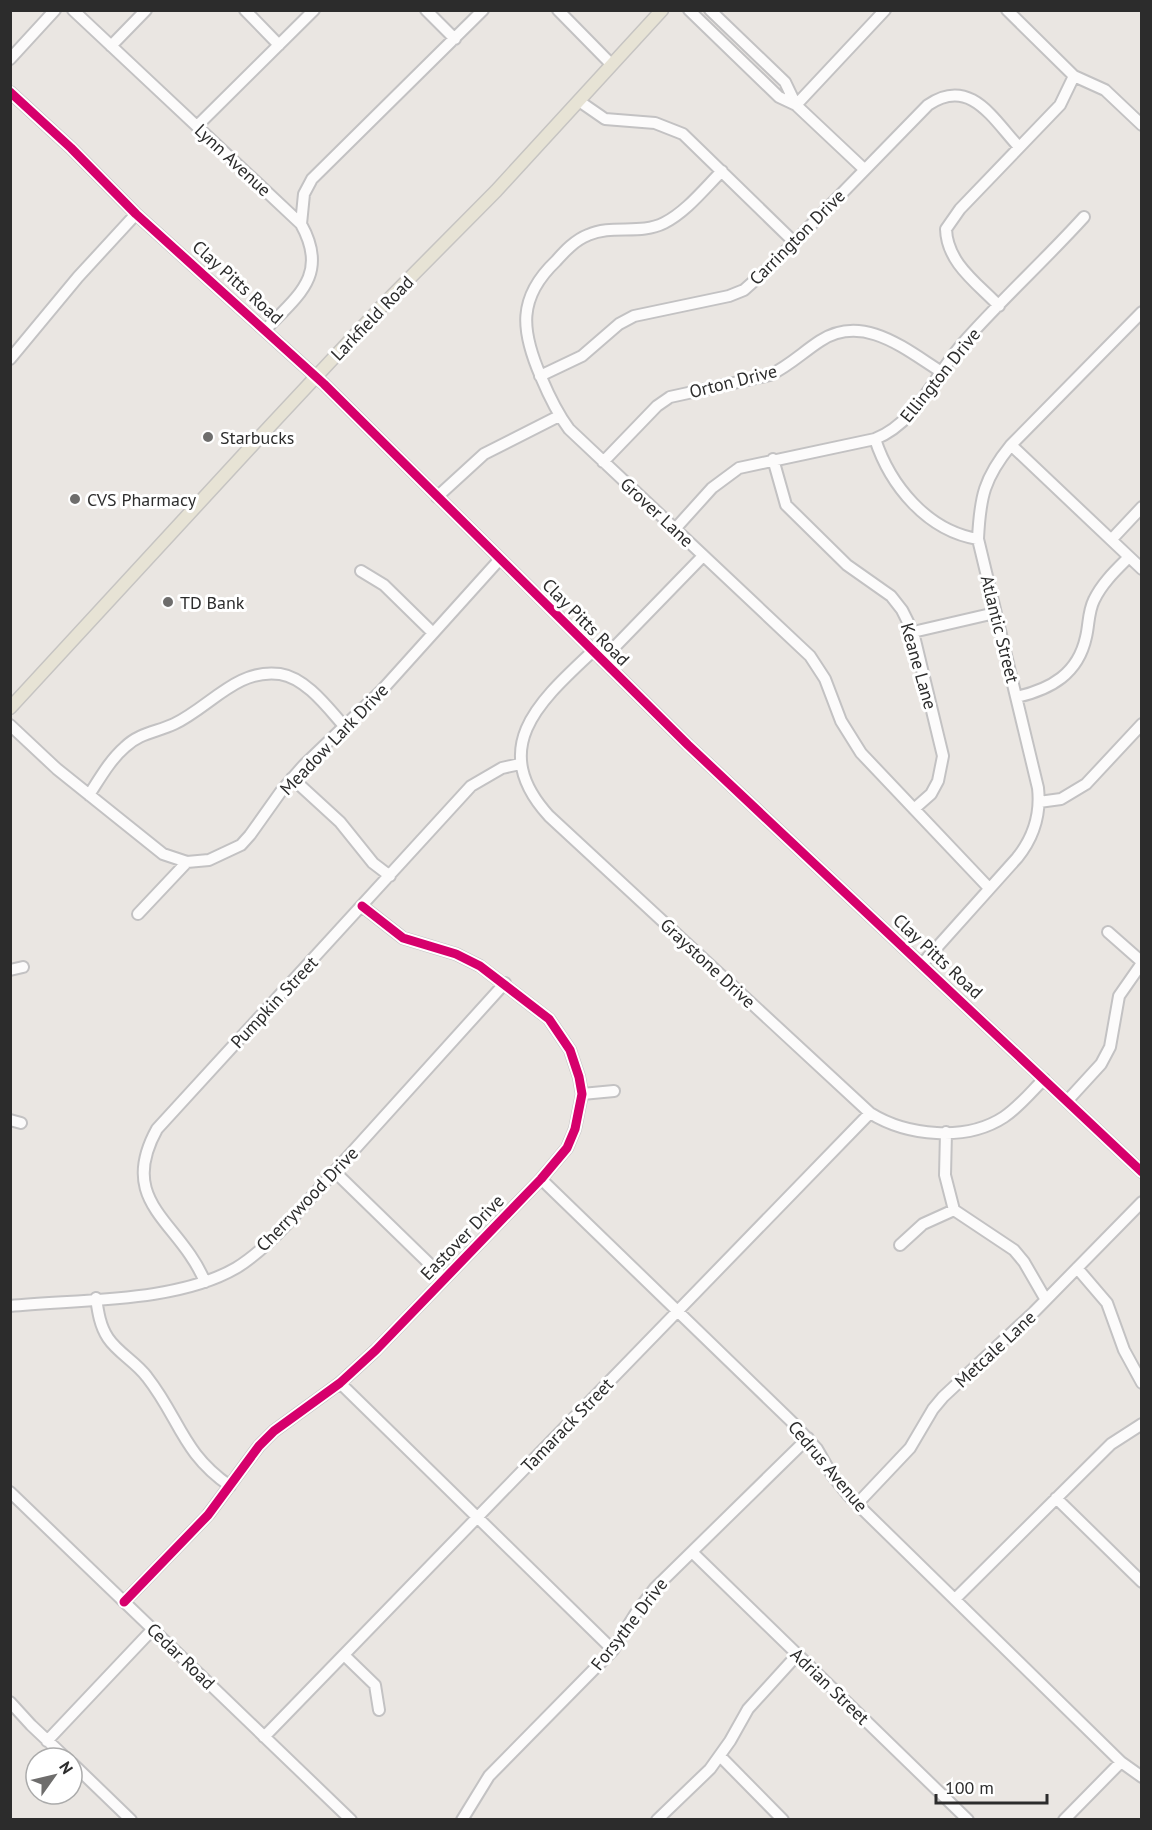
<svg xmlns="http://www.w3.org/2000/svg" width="1152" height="1830" viewBox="0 0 1152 1830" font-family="'PT Sans',sans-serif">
  <rect width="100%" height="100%" fill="#eae6e2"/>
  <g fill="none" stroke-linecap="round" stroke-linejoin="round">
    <defs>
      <path id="minor" d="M73,10L301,224C329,274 299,295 266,329
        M245,10L279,45
        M426,10L455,39
        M558,10L611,64
        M689,10L779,97L796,105L864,169
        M710,10L785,82L796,105
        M1007,10L1074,76L1105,90L1142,125
        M111,46L146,10
        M10,59L55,10
        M10,92L71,148L136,214L324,384L688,745L1142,1172
        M579,101L605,119L655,123L683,134L794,242
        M796,105L885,10
        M197,126L314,10
        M722,171C704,189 686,212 664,223C640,235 612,224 588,235C575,240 565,251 556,261C517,298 521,331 541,377C549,396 557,413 569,429L810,656L825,679L841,721L861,753L989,888
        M301,224L304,194L312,179L483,10
        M999,306C977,283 947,263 946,229L960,209L1060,105L1074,76
        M10,359L78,277L136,214
        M540,376L582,356L619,324L634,316L729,296L744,290L771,266L928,105C970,76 993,119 1019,147
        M875,439C890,485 927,531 978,539
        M1011,445L1142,569
        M773,459L786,505L847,565L891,596L902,610L913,632L943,756L938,781L931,794L914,809
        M603,462L657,406L670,397L770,375C789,366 803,352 820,341C863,313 905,349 940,371
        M437,497L484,454L559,416
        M675,529L712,488L739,468L875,439C917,422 934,376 963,343C1002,299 1045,260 1084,217
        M1112,539L1142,507
        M361,571L384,585L433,633
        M913,632L995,613
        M593,651C541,700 486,747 549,816L870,1113C907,1136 966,1142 1004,1117C1019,1107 1031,1092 1044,1079
        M602,660L703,556
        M1017,697C1051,689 1078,674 1086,637C1089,625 1088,612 1094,600C1102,583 1116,570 1129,557
        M10,725L57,769L163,854L187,862L209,860L241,845L250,835L282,790L304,765L382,690L500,559
        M292,778L340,822L373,863L390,876
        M89,795C100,778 110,760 125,747C139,733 157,732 174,724C210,707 237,668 280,674C306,678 328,708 344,726
        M1039,802L1061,799L1086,784L1142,724
        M138,914L187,862
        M1108,932L1142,962
        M922,964L1017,858C1034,837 1041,815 1038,788L978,539C980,497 984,478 1011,445L1142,312
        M10,970L23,967
        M582,1094L614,1091
        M1068,1100L1101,1064L1110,1047L1119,996L1142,963
        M10,1120L21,1123
        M946,1132L945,1175L954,1210L1014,1250L1024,1262L1046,1300
        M335,1172L444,1278
        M541,1179L792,1422L817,1449L832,1475L849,1496L1121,1762L1142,1777
        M900,1245L923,1224L954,1210
        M1077,1268L1107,1303L1124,1350L1142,1383
        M205,1282C180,1221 116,1203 157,1129L471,786L502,768L520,764
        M96,1298C98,1312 100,1326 108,1338C118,1353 136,1362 147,1377C180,1419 182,1453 230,1486
        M10,1306C79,1299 176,1303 236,1268C256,1256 272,1240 288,1223L505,983
        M340,1383L613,1650
        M10,1492L351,1820
        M1056,1498L1142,1582
        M857,1504L910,1448L933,1409L943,1397L1034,1312L1142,1202
        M692,1552L968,1820
        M955,1599L1111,1444L1142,1424
        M124,1602L208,1515L259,1446L274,1431L340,1383L376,1350L541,1179L567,1148L575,1129L582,1094L579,1077L570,1050L549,1019L480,966L456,954L403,938L362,906
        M344,1655L375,1685L379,1710
        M10,1702L31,1725L66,1758
        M264,1737L870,1113
        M47,1741L152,1630
        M720,1756L783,1820
        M72,1763L131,1820
        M462,1820L489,1776L613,1650L636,1613L655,1588L808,1438
        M657,1820L710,1769L730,1741L748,1709L798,1654
        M1064,1820L1121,1762"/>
      <path id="major" d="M10,708L270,426L384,304L496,191L662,10"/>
    </defs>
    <!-- minor casing -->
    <use href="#minor" stroke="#c3c2c3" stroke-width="14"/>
    <!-- major casing -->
    <use href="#major" stroke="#c6c4c2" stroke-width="15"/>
    <!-- minor -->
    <use href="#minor" stroke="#fcfbfb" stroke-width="10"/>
    <!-- major -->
    <use href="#major" stroke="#e7e3d5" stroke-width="12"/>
    <defs>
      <path id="cycleway" d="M10,92L71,148L136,214L324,384L688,745L1142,1172
        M124,1602L208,1515L259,1446L274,1431L340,1383L376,1350L541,1179L567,1148L575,1129L582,1094L579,1077L570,1050L549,1019L480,966L456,954L403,938L362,906"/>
    </defs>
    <!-- cycleway casing -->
    <use href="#cycleway" stroke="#fff" stroke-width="13"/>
    <!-- cycleway -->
    <use href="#cycleway" stroke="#d6006c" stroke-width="9"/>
  </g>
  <!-- markers -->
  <g fill="#6e6d6c" stroke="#fff" stroke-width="2">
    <circle cx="208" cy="437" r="6"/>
    <circle cx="75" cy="499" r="6"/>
    <circle cx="168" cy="602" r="6"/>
  </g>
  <g text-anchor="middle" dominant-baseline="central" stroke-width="6" stroke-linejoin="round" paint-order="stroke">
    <!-- street labels -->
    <g font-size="18" fill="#2c2c2c" stroke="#fff">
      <text transform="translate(233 160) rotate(43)">Lynn Avenue</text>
      <text transform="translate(797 237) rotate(-45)">Carrington Drive</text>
      <text transform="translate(238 282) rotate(42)">Clay Pitts Road</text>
      <text transform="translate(372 318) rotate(-46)">Larkfield Road</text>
      <text transform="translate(940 375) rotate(-51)">Ellington Drive</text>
      <text transform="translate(733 381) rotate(-14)">Orton Drive</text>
      <text transform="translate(657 512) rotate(43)">Grover Lane</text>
      <text transform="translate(586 622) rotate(45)">Clay Pitts Road</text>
      <text transform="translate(1000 629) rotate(76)">Atlantic Street</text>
      <text transform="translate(919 666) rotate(74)">Keane Lane</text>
      <text transform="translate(334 739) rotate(-46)">Meadow Lark Drive</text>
      <text transform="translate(938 956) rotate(43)">Clay Pitts Road</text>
      <text transform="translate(708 963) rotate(43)">Graystone Drive</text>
      <text transform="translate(274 1002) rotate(-47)">Pumpkin Street</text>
      <text transform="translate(307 1199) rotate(-46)">Cherrywood Drive</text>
      <text transform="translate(462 1237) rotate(-46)">Eastover Drive</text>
      <text transform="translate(995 1349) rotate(-43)">Metcale Lane</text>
      <text transform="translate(567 1425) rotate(-46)">Tamarack Street</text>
      <text transform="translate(828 1466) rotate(50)">Cedrus Avenue</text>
      <text transform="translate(629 1624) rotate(-52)">Forsythe Drive</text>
      <text transform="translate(181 1656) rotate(44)">Cedar Road</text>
      <text transform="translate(830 1686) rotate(44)">Adrian Street</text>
    </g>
    <!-- poi labels -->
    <g font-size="18" fill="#2c2c2c" stroke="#fff" text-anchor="start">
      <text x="220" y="437">Starbucks</text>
      <text x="87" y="499">CVS Pharmacy</text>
      <text x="180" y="602">TD Bank</text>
    </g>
  </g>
  <!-- border -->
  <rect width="1152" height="1830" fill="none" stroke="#2c2c2c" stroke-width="24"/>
  <!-- north arrow -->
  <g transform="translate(54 1776) rotate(56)"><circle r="28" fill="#ffffff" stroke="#ababab" stroke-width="1.5"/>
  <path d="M0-4.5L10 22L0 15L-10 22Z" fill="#6e6d6c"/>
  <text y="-9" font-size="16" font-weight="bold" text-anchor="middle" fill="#2c2c2c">N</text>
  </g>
  <!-- scale -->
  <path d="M936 1794v9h111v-9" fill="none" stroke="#2c2c2c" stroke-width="3"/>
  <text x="945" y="1794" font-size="18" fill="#2c2c2c" stroke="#ffffff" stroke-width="4.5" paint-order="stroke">100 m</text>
</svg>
